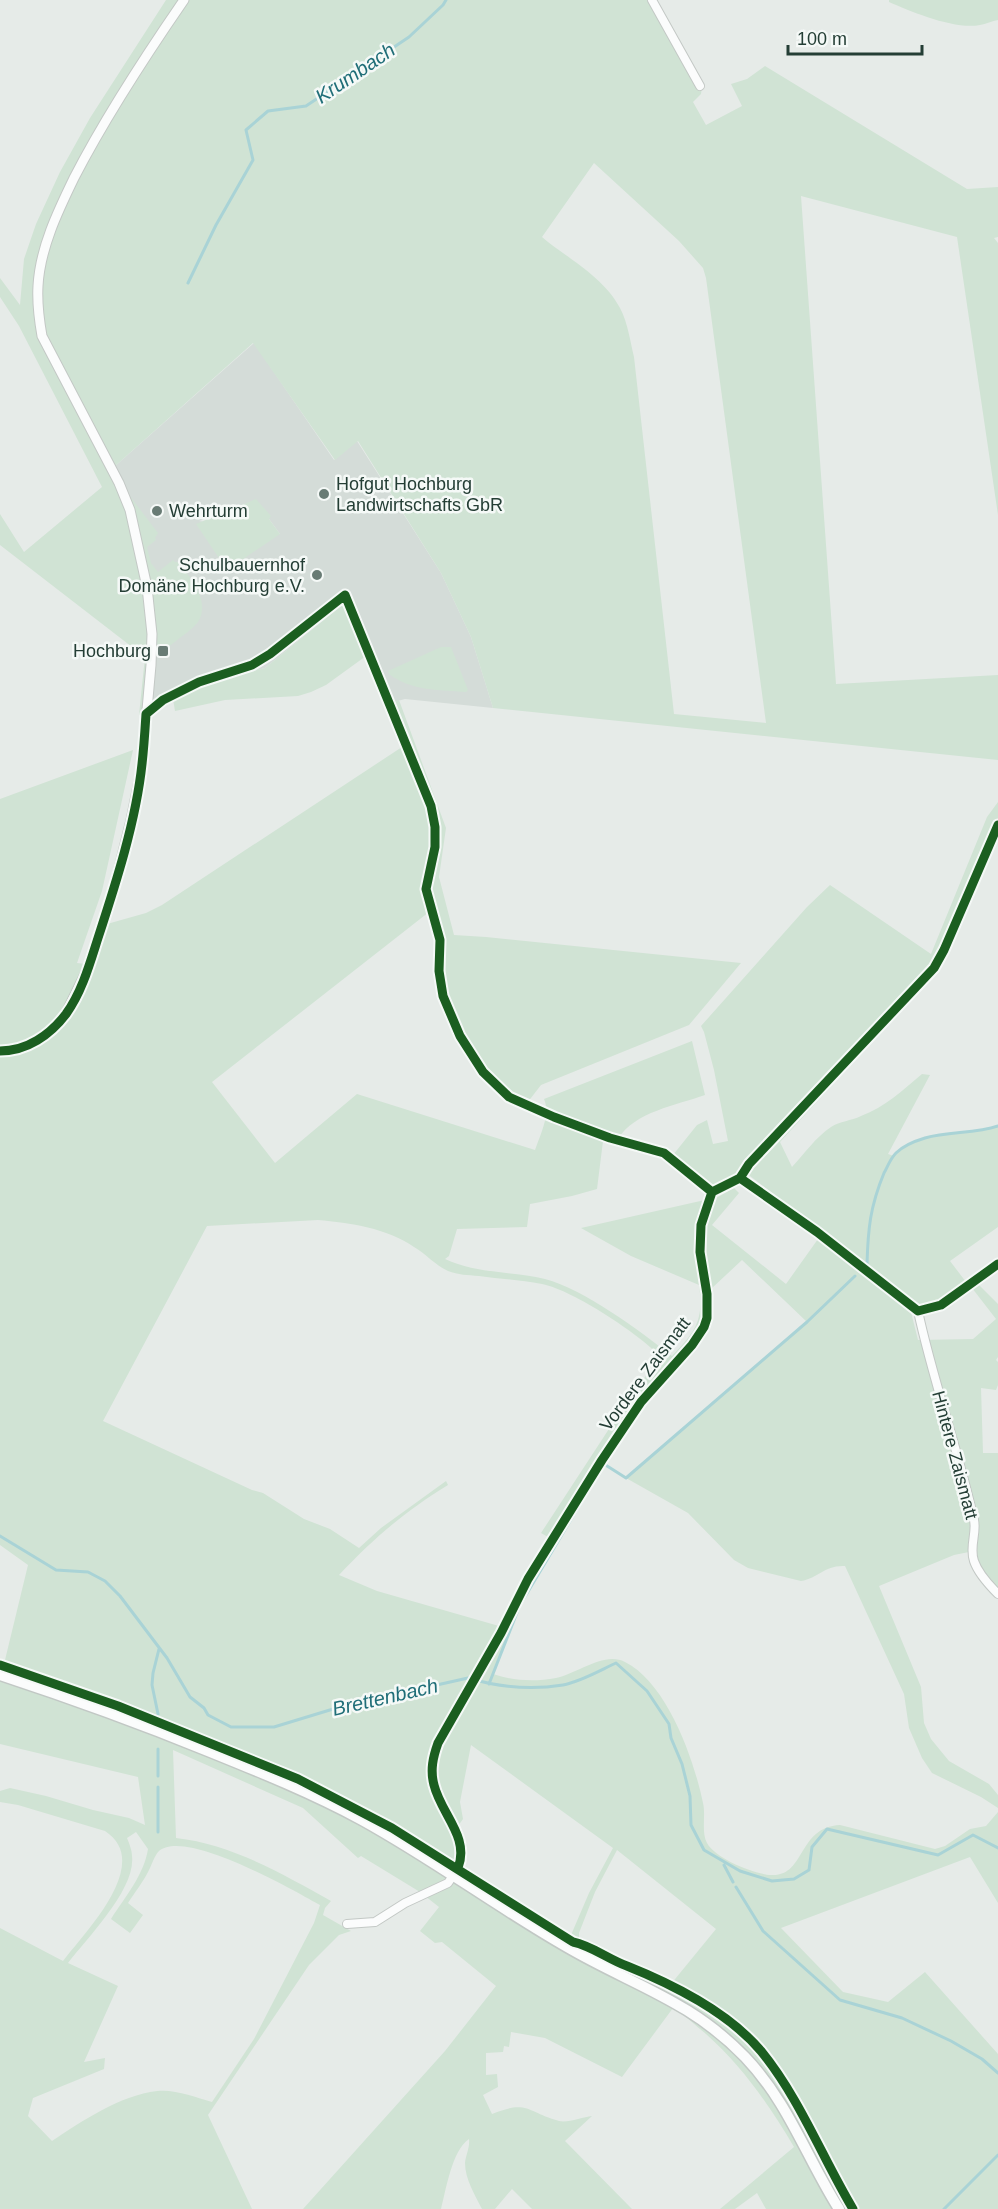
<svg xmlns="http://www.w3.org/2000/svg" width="998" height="2209" viewBox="0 0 998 2209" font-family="Helvetica,sans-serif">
  <rect width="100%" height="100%" fill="#e6ebe8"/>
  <!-- built -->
  <path fill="#d4dcd8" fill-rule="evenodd" d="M254,343L334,460L357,441L441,573L471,637L493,708L405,699L386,704L348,609L341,606L265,668L198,684L151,713L154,664L114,467ZM215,516L269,519L280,534L199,521Z"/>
  <!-- green -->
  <path fill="#d0e3d4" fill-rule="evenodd" d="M166,0H655L702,86L701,94L693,102L706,125L742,106L731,84L747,79L765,66L967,189L998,187V237L994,238L998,243V515L957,237L801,196L836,684L998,675V760L493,708L471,637L441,573L358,441L335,460L253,343L114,467L126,491L158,533L155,538L156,540L147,547L151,563L158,572L173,560L175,562H178C190,577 211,601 198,622C193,629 183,635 176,641C170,645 164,652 156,650L145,768L134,831L107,924L146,913L162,905L402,747L386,704L399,700L446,828L439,877L454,935L486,937L741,963L689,1025L541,1085L524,1107L507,1099L488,1081L450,1024L442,996L438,970V940L429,912L212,1082L275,1163L357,1094L535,1150C540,1135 551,1114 544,1099L692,1041L705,1095C677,1105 634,1112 618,1139L604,1133L597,1189L572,1196L530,1204L527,1227L457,1229L449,1256L445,1259C477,1274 512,1271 545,1279C584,1289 640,1331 672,1356C696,1331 704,1320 699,1285L631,1256L581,1228L718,1197L734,1188L739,1193L712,1225L786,1284L823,1232L741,1169C732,1178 721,1186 708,1184L673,1155L697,1125L707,1120L713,1144L728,1141L714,1070L704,1032L701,1026L807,907L830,885L931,954L987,817L998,802V834L952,939L925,982L921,978L829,1075L836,1081L780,1142L792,1167C804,1154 816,1137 831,1127C840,1121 851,1121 861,1116C885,1107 903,1090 922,1074L930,1075L888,1154L894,1156C920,1127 965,1137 998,1126V1227L950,1261L966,1282L939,1301L911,1312L918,1340L973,1339L996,1319L972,1288L979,1285L998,1304V1357L996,1360L998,1362V1385L996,1390L981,1388L983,1453H998V1599L983,1581L969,1552L954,1555L879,1586L921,1687L924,1723L931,1739L949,1761L989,1784L998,1795V1808L981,1797L932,1773L922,1758L909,1728L904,1694L845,1566C824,1565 819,1578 801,1581L748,1568L734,1560L688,1513L626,1478L807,1322L742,1260L711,1289L713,1312L707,1332L698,1346L651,1394L606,1460L521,1605L493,1674C513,1681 535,1682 556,1678C577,1674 604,1651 625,1662C667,1683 694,1759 703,1803C706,1815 701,1832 707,1843C716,1859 754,1874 771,1875C806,1877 797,1827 840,1825L935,1849L945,1846L970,1829L986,1826L998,1812V1903L970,1857L781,1928L843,1992L888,2002L925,1972L998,2054V2209H766L757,2193L735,2209H720L794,2147C769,2105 743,2067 706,2034C695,2025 685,2015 673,2008L622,2077L545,2038L511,2032L509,2047L504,2046L503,2052L486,2053V2075L497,2074L498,2087L483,2095L492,2114C528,2099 528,2113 559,2121C568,2123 583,2117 592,2116L565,2141L632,2209H532L512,2189L495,2209H482C475,2195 465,2179 465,2163C466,2154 470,2148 469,2139C452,2150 446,2190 441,2209H303L445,2051L496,1986L442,1942L435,1943L420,1931L439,1907L420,1892L361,1856L358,1858L303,1808L173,1750L176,1838C231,1844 283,1874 331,1901L325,1908L323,1915L351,1931L339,1935L309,1965L208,2115L252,2209H0V1928L63,1961C85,1932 154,1863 105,1831L18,1805L0,1802V1791L10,1788L46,1796L93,1810L129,1818L145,1825L138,1777L0,1744V1659L5,1660L28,1565L0,1545V799L133,750L102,891L77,963L86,964C108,899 129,833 139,765C141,748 142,731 143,714L139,715L145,657L0,545V514L24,552L102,487L19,326L0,297V278L20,305L24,259L36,224L60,172L90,118ZM594,163L679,241L703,268L706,278L766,723L674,714L634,357C630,341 628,323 620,308C603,276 568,259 542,237ZM318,1220C350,1223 387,1228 414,1247C426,1254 435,1265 448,1271C458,1275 468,1275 479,1276C500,1279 521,1280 542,1284C575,1291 639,1334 662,1358L637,1386L541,1533L548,1537L522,1580L499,1626L377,1591L339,1575C374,1538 404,1512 448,1485L446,1481L381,1528L359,1548L330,1529L304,1519L263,1493L252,1490L103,1421L207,1226ZM471,1745L613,1848L589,1893L571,1935L566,1934L464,1868L465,1844L458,1826L463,1819L460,1802ZM136,1832L148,1849C144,1875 125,1897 111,1919L130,1933L143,1915L128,1903C135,1892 143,1882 148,1872C152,1865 154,1856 159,1851C185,1828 293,1890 320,1905L314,1923L254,2039L212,2102C195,2097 175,2089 157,2091C121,2095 82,2121 52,2141L28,2116L33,2098L104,2069L105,2058L84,2062L118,1986L68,1963C87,1938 136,1889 132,1856C132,1850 129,1843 127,1838ZM617,1850L716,1929L671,1984L607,1955L579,1939V1933L595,1892Z
    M889,0H998V20C992,21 986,24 980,25C955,30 912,12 889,2Z
    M256,499L271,516L269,519L280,534L227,570L196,524Z
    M341,606L348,609L366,656L326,685L311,692L298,696L225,700L175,711L173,699L198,684L265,668Z
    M441,647H451L468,690L466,692C440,690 411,691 389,674L388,671Z"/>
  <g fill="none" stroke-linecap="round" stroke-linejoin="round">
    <!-- stream -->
    <path stroke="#a9d3d6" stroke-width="3" d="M188,283L216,225L253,160L246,130L268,111L306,106L409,37L443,5L446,0
      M867,1264C868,1229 870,1207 884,1173C888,1166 890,1159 896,1153C903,1146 915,1141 925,1138C949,1131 975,1134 998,1126
      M0,1536L56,1570L88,1572L105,1581L120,1596L167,1658L190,1697L204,1708L208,1715L231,1727H274L343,1706L468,1678C498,1687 532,1690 563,1685C580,1682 599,1671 616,1663L647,1691L669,1724L671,1738L682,1764L690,1796L691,1825L704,1850L740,1871L772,1881L794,1879L809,1870L812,1847L827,1829L938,1855L973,1835L998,1848
      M489,1684L520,1605L604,1464L626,1478L807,1322L855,1276
      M158,1714L152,1685L153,1673L159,1649
      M158,1776V1749
      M158,1787V1832
      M724,1865L733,1882
      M736,1887L763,1931L840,2000L902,2018L951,2041L982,2059L998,2073
      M944,2209L998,2155"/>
    <defs>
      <path id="minor" d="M652,0L700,86
        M918,1311C933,1381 958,1449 974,1520C977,1533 969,1547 974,1561C978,1573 989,1585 998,1594
        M918,1311L941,1305L998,1264
        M347,1924L375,1922L405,1903L448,1883L458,1868L462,1847L434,1786L433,1758L438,1743L501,1633L528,1579L602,1460L641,1402L692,1345L704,1327L707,1318V1294L700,1252L701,1225L712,1192L740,1178L817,1232L918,1311"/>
      <path id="tertiary" d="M0,1051L13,1050L33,1043L52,1029L66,1013L88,968L112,896L131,820L142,766L151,665L152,634L147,587L130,510L119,483L42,336C39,319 37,303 38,286C40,248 58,211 74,178C106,116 144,58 184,0"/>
      <path id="secondary" d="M0,1675C70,1698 139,1723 208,1751C260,1772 312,1793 362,1820C433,1859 497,1907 567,1947C632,1985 690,2000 745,2057C789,2103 806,2157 839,2209"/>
    </defs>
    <!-- minor casing -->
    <use href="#minor" stroke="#c3c8c5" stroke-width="10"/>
    <!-- tertiary casing -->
    <use href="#tertiary" stroke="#c3c8c5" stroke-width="11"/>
    <!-- secondary casing -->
    <use href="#secondary" stroke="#c2c8c5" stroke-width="13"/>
    <!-- minor -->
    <use href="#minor" stroke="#fbfcfc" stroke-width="8"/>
    <!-- tertiary -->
    <use href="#tertiary" stroke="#fbfcfc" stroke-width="9"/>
    <!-- secondary -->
    <use href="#secondary" stroke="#fbfcfc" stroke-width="10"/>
    <defs>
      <path id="cycleway" d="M0,1051C27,1051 50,1035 66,1014C82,992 90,963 98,938C116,883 136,821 142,764C144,747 145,730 146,714L163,700L199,682L252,665L270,654L345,595L431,806L435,827V847L426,889L440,940L439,971L443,996L460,1036L483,1072L509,1097L554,1117L610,1138L664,1153L712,1192
        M740,1178L817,1232L918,1311L941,1305L998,1264
        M0,1665L118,1706L298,1779L392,1828L573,1942C592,1946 608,1959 627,1966C672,1984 729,2013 761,2051C800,2099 822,2157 853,2209
        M458,1868C470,1837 441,1814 434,1785C430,1770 433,1757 438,1743L501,1633L528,1579L602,1460L641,1402L692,1345L704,1327L707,1318V1294L700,1252L701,1225L712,1192L740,1178L749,1164L934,968L944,950L998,825"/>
    </defs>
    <!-- cycleway casing -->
    <use href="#cycleway" stroke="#f5f9f7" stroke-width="13"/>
    <!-- cycleway -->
    <use href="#cycleway" stroke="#1b5e20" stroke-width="9"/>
  </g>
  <!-- markers -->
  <g fill="#687b74" stroke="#f5f9f7" stroke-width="2">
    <circle cx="324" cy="494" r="6"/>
    <circle cx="157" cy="511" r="6"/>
    <circle cx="317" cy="575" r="6"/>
    <rect x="157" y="645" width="12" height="12" rx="3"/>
  </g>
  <g text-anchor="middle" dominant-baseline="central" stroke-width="5" stroke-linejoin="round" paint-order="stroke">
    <!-- poi labels -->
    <g font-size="18" fill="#243e35" stroke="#f5f9f7" text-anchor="start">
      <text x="336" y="484">Hofgut Hochburg<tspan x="336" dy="21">Landwirtschafts GbR</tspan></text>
      <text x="169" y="511">Wehrturm</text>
      <text x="305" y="565" text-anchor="end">Schulbauernhof<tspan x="305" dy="21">Domäne Hochburg e.V.</tspan></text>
      <text x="151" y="651" text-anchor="end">Hochburg</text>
    </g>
    <!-- street labels -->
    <g font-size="18" fill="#243e35" stroke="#f5f9f7">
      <text transform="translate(645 1374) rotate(-53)">Vordere Zaismatt</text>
      <text transform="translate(955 1455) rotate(75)">Hintere Zaismatt</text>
    </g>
    <!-- water labels -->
    <g font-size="20" font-style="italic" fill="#206e78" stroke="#f5f9f7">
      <text transform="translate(355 73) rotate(-34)">Krumbach</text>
      <text transform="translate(385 1697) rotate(-13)">Brettenbach</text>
    </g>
  </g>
  <!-- scale -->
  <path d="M788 45v9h134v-9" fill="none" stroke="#243e35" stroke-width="3"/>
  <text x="797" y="45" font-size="18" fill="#243e35" stroke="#f5f9f7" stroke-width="4.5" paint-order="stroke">100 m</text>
</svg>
